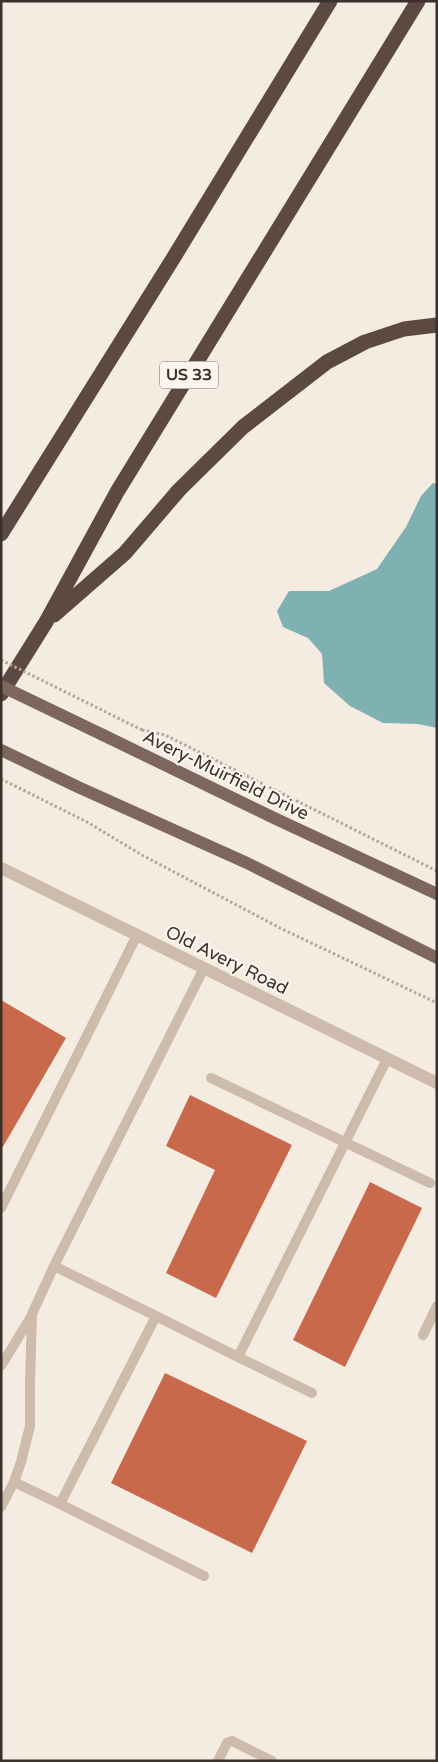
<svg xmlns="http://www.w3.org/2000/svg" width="438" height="1762" viewBox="0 0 438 1762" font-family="'Varela Round',sans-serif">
  <rect width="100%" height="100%" fill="#f4ebe1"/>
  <!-- water -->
  <path fill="#7fb0b2" d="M433,483L437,484V728L418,724L383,723L350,706L324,683L322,654L308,638L283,627L277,611L289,591H329L377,569L406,527L421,496Z"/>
  <!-- building -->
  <path fill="#c8694b" d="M1,1000L66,1038L1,1150Z
    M190,1095L292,1145L216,1298L166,1273L215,1170L166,1146Z
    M370,1182L422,1208L345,1367L293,1340Z
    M165,1373L307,1441L252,1553L111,1483Z"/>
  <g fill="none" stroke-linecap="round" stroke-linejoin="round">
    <!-- path -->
    <path stroke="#b9a596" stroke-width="3" stroke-dasharray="2.5 2.5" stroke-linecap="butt" d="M142,730L165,735L437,871
      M1,779L87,822L142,855L280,928L437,1003"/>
    <!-- lane -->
    <path stroke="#cdbbac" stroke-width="10" d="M204,968L54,1266L32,1314L30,1382V1426L21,1462L14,1482L60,1504L156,1316L238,1357L387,1059
      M211,1078L430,1183
      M1,1208L137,935
      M54,1266L156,1316
      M423,1335L437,1306
      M238,1357L312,1393
      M1,1366L32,1315
      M60,1504L204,1576
      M1,1507L14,1482
      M218,1761L227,1743L232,1741L272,1761"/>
    <!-- street -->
    <path stroke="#cdbbac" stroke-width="12" d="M1,868L437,1083"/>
    <!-- primary -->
    <path stroke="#7d675c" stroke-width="12" d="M103,735L274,818L437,894
      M1,750L78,787L247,863L437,958"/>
    <!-- highway -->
    <path stroke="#5c4a42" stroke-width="15" d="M1,534L174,257L330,1
      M54,615L125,553L179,490L243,427L327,362L365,342L404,329L437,325
      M1,694L46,622L117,492L418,1"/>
    <!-- path-bridge -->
    <path stroke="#b9a596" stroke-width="3" stroke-dasharray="2.5 2.5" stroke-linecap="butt" d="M1,660L142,730"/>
    <!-- primary-bridge -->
    <path stroke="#7d675c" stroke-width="12" d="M1,686L103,735"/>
  </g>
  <g text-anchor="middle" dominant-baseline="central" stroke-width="4.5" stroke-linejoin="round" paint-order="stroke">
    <!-- shield labels -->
    <rect fill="#fbf5ee" stroke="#756b66" stroke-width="1" x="160" y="361.5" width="58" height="27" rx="4"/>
    <g font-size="16" font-weight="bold" fill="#3b302b">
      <text x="189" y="375">US 33</text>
    </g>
    <!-- street labels -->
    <g font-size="18" fill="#3b302b" stroke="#fbf5ee">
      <text transform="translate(226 775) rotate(26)">Avery-Muirfield Drive</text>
      <text transform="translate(227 960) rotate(26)">Old Avery Road</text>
    </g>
  </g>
  <!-- border -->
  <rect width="438" height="1762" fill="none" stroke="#3b302b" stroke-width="5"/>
</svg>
